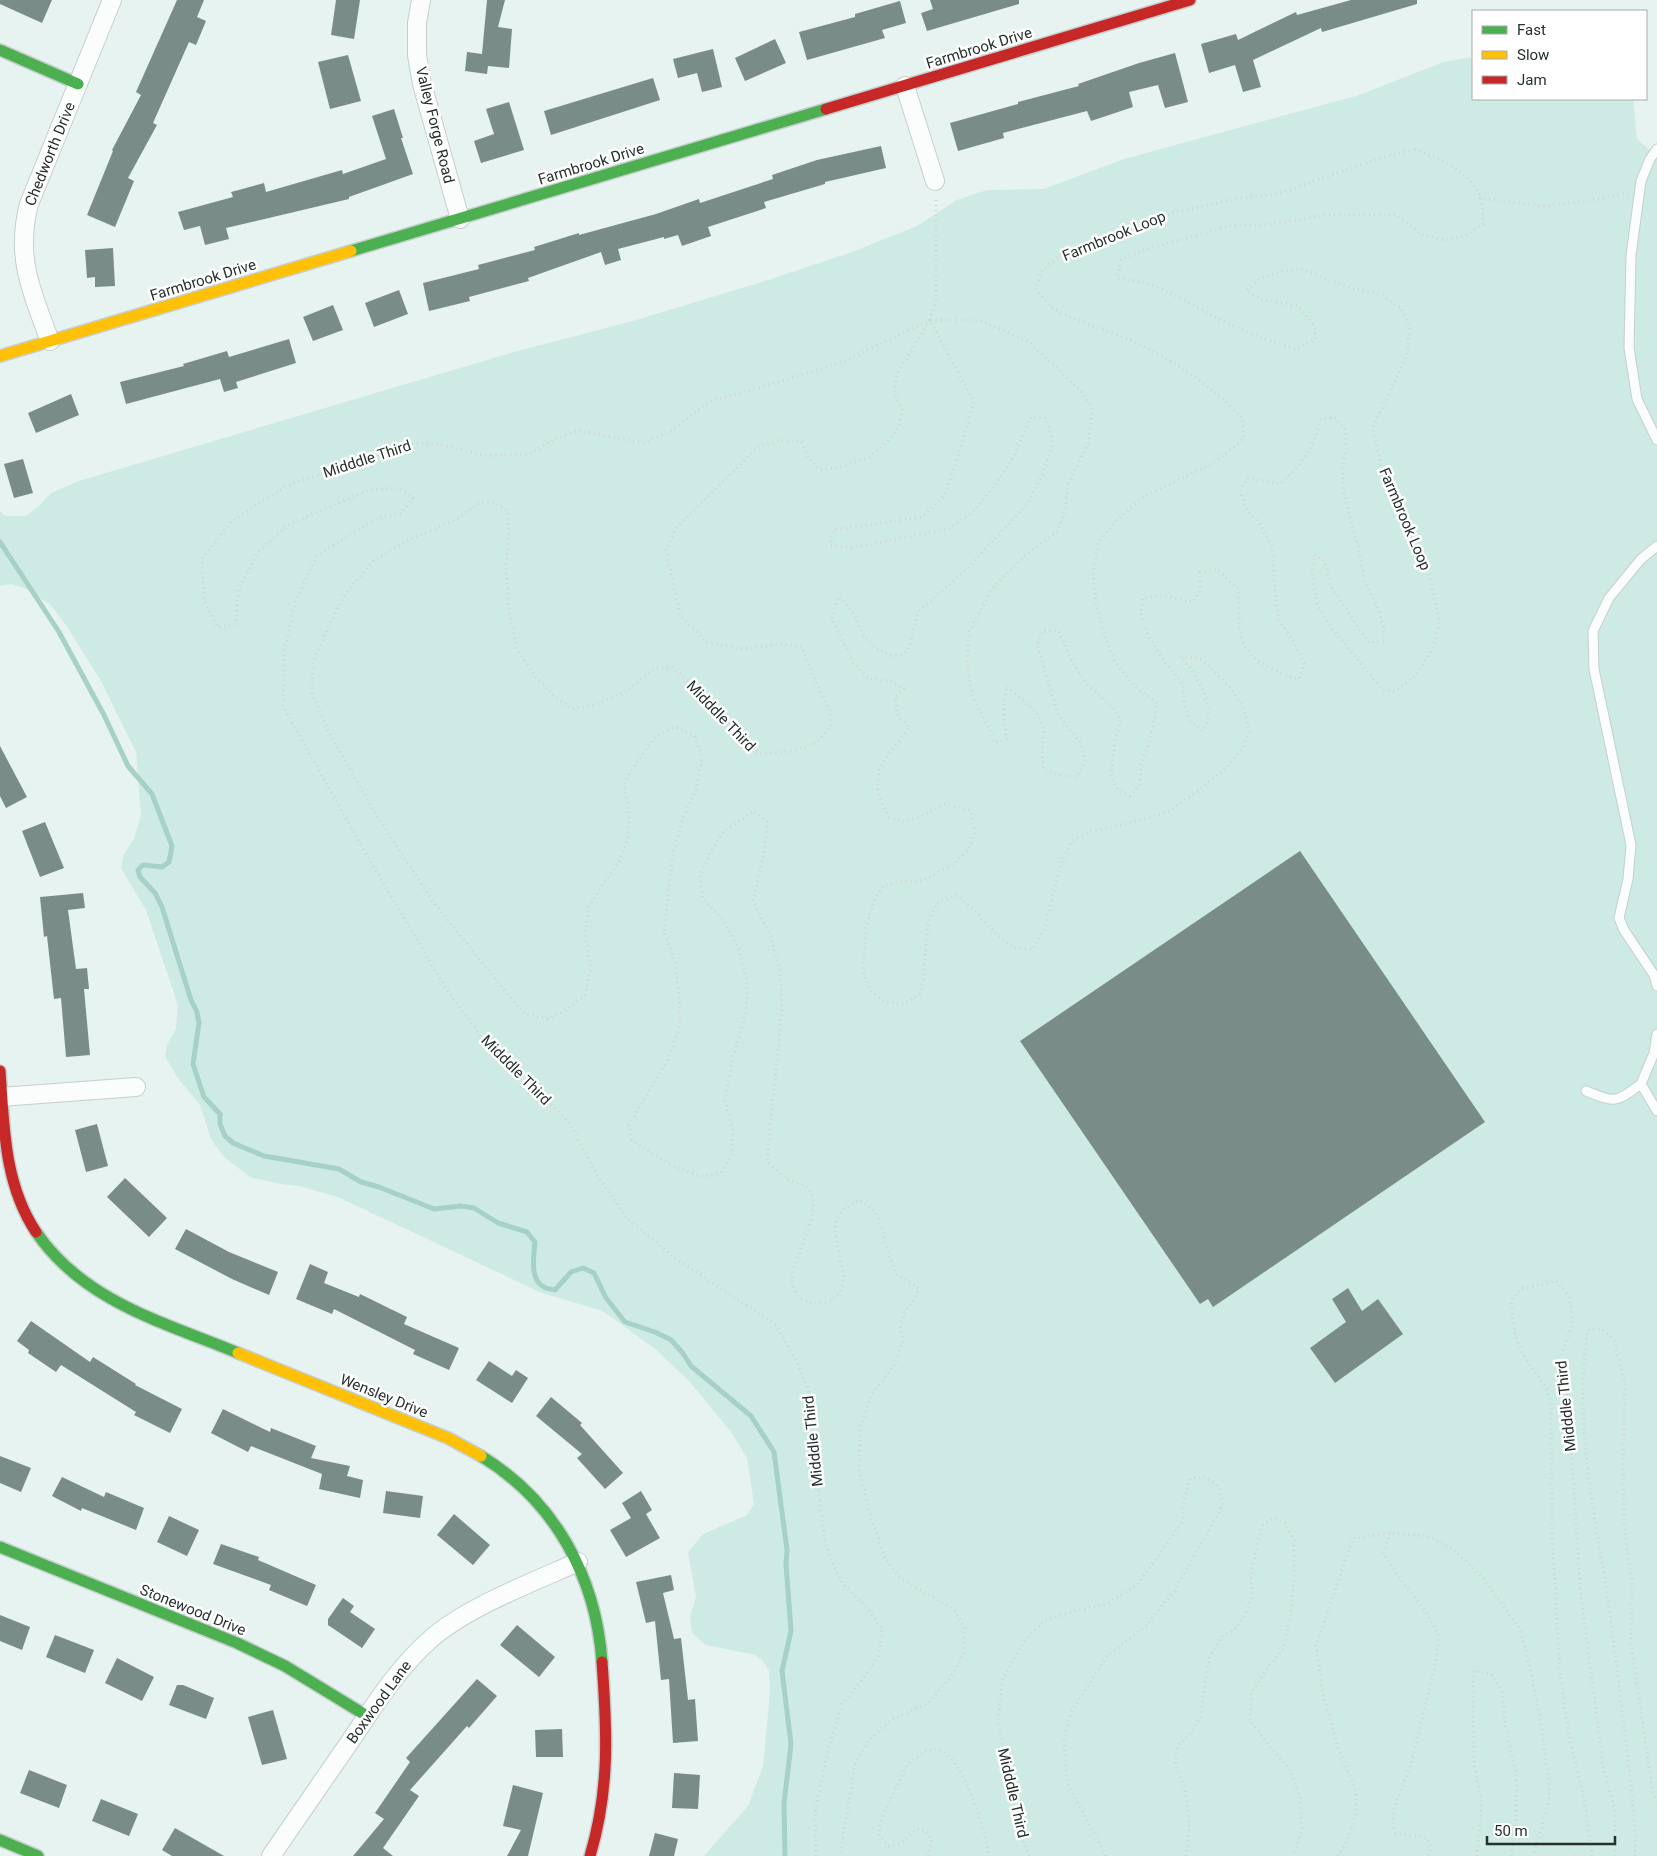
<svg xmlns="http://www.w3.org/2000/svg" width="1657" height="1856" viewBox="0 0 1657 1856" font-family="Roboto,sans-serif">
  <rect width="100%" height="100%" fill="#e6f3f0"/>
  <!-- green -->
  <path fill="#ceeae4" d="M1473,57V99H1633L1637,139L1651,151L1657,153V1856H704L748,1806L763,1766L770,1693L769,1671L763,1661L755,1655L706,1645L692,1633L690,1616L696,1597L688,1552L703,1534L747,1515L754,1504L747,1458L731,1432L690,1382L655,1349L614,1319L600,1310L542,1293L338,1197L299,1186L280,1184L250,1177L223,1156L211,1139L200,1105L177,1077L165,1056L167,1044L176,1029L178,1005L146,910L121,868L124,854L134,839L141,815L136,752L102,683L68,628L50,604L24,588L11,584L0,586V511L5,516H26L40,505L51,493L79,481L514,352L633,321L762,282L852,252L917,226L957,200L987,190L1043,189L1124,159L1356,96L1444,62Z"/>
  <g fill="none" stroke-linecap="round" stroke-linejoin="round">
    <!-- stream -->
    <path stroke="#a5d1c7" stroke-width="5" d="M0,542L59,632L104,715L128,766L152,794L172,846L169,862L162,867L143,865L138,870L140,877L155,893L162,907L191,1000L197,1012L199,1023L193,1064L204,1097L220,1114V1124L225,1136L233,1143L264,1156L339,1169L361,1182L379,1187L434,1209L461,1206L474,1208L498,1223L527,1232L535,1242C534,1255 529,1280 544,1287C547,1289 552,1289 555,1290L571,1272L583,1268L594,1273L606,1298L625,1322L655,1332L671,1340L682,1352L691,1366L751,1416L774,1452L787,1550L786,1564L791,1631L782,1671L791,1744L784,1804L785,1856"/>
  </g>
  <!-- building -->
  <path fill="#7a8c88" d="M0,0H52L42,23L0,4Z
    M177,0H204L197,17L206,21L196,45L189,42L153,123L157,125L128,178L134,181L115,227L87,215L113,151L112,150L141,95L136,92Z
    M336,0H360L354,39L331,35Z
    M487,0H505L498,27L512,29L509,68L488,66L487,74L465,71L467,52L482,54Z
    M930,0H1019V4L927,31L921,13L933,9Z
    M1351,0H1417V4L1322,32L1321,28L1253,60L1261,87L1243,92L1235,65L1209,73L1201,44L1236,34L1238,40L1296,12L1297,15Z
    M900,1L906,23L882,30L885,38L807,60L799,32L855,17V14Z
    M775,39L786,63L745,81L735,58Z
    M713,49L722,87L702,92L697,73L678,78L673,59Z
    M1175,53L1188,102L1165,108L1158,85L1129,92L1133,107L1091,121L1087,111L1003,133L1004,138L958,151L950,123L1018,104V102L1079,86L1078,84L1139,63Z
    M348,55L361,101L330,109L318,62Z
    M653,78L660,100L551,135L544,111Z
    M509,102L524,150L481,163L474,141L494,134L486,109Z
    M394,109L403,138H401L413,174L349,197V199L226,228L229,239L205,245L200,226L184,230L178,212L233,197L231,192L264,183L266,192L342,170L343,174L386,159L372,116Z
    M881,146L886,168L825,182V184L764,202L766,208L708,227L711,236L682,246L678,235L664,239V237L618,249L621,260L605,265L601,252L528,278L529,281L469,297L470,301L429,311L423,283L479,269L478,265L535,250L534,247L579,233V235L656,214L699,199L700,203L773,179L772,175L817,160Z
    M113,248L115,286L95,287V277L87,278L85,250Z
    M399,290L408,314L374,327L365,303Z
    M333,305L343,330L313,341L303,317Z
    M289,339L296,363L236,382L238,388L224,392L220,379L126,404L120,382L184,366L183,364L227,351L229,357Z
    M71,394L79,415L36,433L28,413Z
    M23,459L33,493L14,498L4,464Z
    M0,746L27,797L6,808L0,796Z
    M45,822L64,868L40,877L22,831Z
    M1300,851L1485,1122L1213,1307L1208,1299L1200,1304L1020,1041Z
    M83,893L85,908L68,910L76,969L87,968L89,989H84L90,1055L66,1057L61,998L54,999L47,936L44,937L40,897Z
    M97,1124L108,1166L86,1172L75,1130Z
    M125,1178L167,1218L149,1237L107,1197Z
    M186,1229L229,1252L278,1272L269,1295L232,1279L175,1249Z
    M310,1264L328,1272L324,1283L359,1297L360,1294L407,1317L404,1324L459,1348L449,1370L413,1354L415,1350L334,1309L332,1314L296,1299Z
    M1348,1288L1362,1311L1378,1299L1403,1334L1335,1383L1310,1348L1346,1322L1332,1299Z
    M31,1321L90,1362L93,1357L136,1384L135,1385L182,1409L170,1433L134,1415L136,1412L61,1365L56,1372L28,1353L29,1350L17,1341Z
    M489,1361L512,1376L516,1370L528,1378L512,1403L476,1380Z
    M551,1397L582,1423L580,1425L623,1473L605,1489L577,1458L582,1454L536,1416Z
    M223,1409L270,1432L271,1428L316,1446L311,1458L350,1466L347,1476L363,1480L360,1498L319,1489L322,1474L251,1446L248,1452L211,1433Z
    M0,1456L31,1468L21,1492L0,1483Z
    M62,1477L104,1497L106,1492L144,1508L136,1530L82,1508L81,1511L52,1496Z
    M386,1491L423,1496L420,1518L383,1513Z
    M641,1491L652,1510L646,1514L660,1538L626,1557L610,1530L631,1518L622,1503Z
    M454,1514L490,1545L473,1565L437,1535Z
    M169,1516L199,1530L187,1556L157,1542Z
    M221,1544L259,1557L258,1560L316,1585L307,1606L269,1590L271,1585L213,1564Z
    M671,1575L674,1590L663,1593L674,1639L681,1638L688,1700L695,1699L698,1741L673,1743L669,1679L661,1680L655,1621L646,1623L636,1582Z
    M343,1598L354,1606L350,1612L375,1629L362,1648L328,1625V1619Z
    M0,1615L30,1627L22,1650L0,1641Z
    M517,1625L555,1657L539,1677L500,1645Z
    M55,1635L94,1650L85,1673L46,1657Z
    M117,1658L154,1677L142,1701L105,1683Z
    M477,1679L497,1696L469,1728L467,1726L410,1790L419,1796L383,1848L393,1856H353L384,1819L375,1813L410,1762L406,1758Z
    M177,1685H183L214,1698L206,1719L169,1705Z
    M273,1710L287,1759L262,1765L248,1717Z
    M562,1729L563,1757H536L535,1730Z
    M29,1770L67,1785L59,1808L20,1793Z
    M674,1773L700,1775L698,1809L672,1808Z
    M513,1785L543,1793L528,1856H507L521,1830L503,1826Z
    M101,1799L138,1814L129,1836L92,1821Z
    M175,1828L224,1856H172L162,1850Z
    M655,1833L678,1839L674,1856H649Z"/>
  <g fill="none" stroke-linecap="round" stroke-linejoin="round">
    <defs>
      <path id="lane" d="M1657,149L1650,159L1641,181L1631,255L1629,348L1637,399L1657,440
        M1657,546L1641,559L1609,598L1593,631L1594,669L1631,845L1628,879L1619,918L1624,930L1654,975L1657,986
        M1657,1034L1654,1053L1641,1084L1657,1111
        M1586,1091C1616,1103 1615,1103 1641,1084"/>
      <path id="street" d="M421,0L417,23V55L422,84L460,219
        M905,86L935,181
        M50,341C32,293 15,257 29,204L112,0
        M0,1097L136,1087
        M271,1856C298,1817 324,1779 351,1740C376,1703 399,1666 433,1637C470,1606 533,1582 578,1562"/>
      <path id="fast" d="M0,50L78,84
        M351,251L826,109
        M36,1232C84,1302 163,1322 238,1353
        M481,1456C555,1501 596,1577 602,1662
        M0,1547L237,1643L285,1666L367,1716
        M0,1840L38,1856"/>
      <path id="slow" d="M0,356L351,251
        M238,1353L448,1438L481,1456"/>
      <path id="jam" d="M826,109L1190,0
        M0,1071C4,1126 4,1184 36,1232
        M590,1856C610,1789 607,1731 602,1662"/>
    </defs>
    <!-- lane casing -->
    <use href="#lane" stroke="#c5cfcd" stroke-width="11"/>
    <!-- street casing -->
    <use href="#street" stroke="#c5cfcd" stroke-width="20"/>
    <!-- fast casing -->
    <use href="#fast" stroke="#c5cfcd" stroke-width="14"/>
    <!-- slow casing -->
    <use href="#slow" stroke="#c5cfcd" stroke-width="14"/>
    <!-- jam casing -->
    <use href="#jam" stroke="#c5cfcd" stroke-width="14"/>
    <!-- path -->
    <path stroke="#d1d5d4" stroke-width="3" stroke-dasharray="1 4" stroke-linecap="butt" d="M1415,149C1442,160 1475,172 1482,204C1483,210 1482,218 1483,224L1465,236L1445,240L1424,236L1396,215H1325L1273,224L1230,226L1144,250L1121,260L1117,278L1148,283L1181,298L1220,320L1254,335L1296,349L1316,339L1314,325L1298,306L1260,299L1246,290L1261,278L1279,272L1301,269L1348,287L1382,295L1402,309L1410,329L1407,355L1373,427L1383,476L1406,529L1428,569L1439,621L1433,649L1415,676L1397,690L1384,691L1330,626L1318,607L1312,575L1314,555L1325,561L1330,584L1359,629L1370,643L1384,641L1383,624L1377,606L1365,583L1358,546L1343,491V462L1347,447L1345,429L1334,417L1321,419C1313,448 1303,464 1280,484L1248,478L1240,489L1245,508L1258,522L1272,546L1275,594L1279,620L1293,640L1304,664L1299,679C1278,674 1246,660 1241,636C1238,622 1239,604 1238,589L1217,569L1200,572V591L1193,602L1162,595L1143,598L1141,616L1149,637L1165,662L1183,684L1184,703L1189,719L1203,731C1205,726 1208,721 1208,716C1211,697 1192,670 1181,656L1200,658L1230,687L1244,710L1249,732L1243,748L1227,767L1201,789L1167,812L1126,824L1091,831L1072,841L1061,864L1044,929L1033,949L1013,948L990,928L974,909L956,895L939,901L928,921L924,974L920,994L904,1004L885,1002L870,990L863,970L866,926L874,901L884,885L902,881H923L955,863L969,849L975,832L970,810L945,804L924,815L905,822L889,817C864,771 883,764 910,727L898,717L895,698L904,689L890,681L870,679L853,663L831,616L839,596L854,614L864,637L879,650L892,656L901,655L908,650L918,612L967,569L1028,503L1043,473L1053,443L1046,418L1031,417L1013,458L991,490L972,513L948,529L852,548L830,545L833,530L922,517L944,496L957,460L974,402L930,320H979L1029,342L1081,391L1092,407L1089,443L1068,483L1065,510L1058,531L1028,553L994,586L969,631L967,665L972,695L986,722L995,743L1007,739C1004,720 1003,705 1007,686L1038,714L1044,731L1042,753L1044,770L1062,776H1078L1086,760L1080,742L1058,715L1037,644L1043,631H1059L1072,661L1086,683L1112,707L1121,720L1115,740L1111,777L1118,790L1130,796L1140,784L1141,762L1149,744L1157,703L1135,687L1115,662L1106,639L1096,604L1093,574L1098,543L1117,520L1140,499L1215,462L1244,438L1242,418L1222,398L1194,376L1162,356L1135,342L1072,318L1051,307L1035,289L1042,270L1060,255L1092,246L1172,213L1241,198L1278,194L1377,159Z
      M1479,198L1544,206L1593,200L1628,192
      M930,320L936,301V197
      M1390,1533L1383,1553L1401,1580L1427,1613L1439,1637L1434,1670L1411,1764L1394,1808L1393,1824L1395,1833L1427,1838L1431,1849L1428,1856
      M816,1856L815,1812L828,1751L842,1704L861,1681L879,1655L882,1628L866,1607L842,1583L825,1544L812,1441L811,1397L796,1360L775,1324L675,1258L626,1217L598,1177L569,1122L527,1081L489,1048L445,987L359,842L283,706L284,653L295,603L316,557L353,532L381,517L402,513L413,498L400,488L368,490L288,525L258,552L238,590L236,624L217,627L204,599L202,559L231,522L258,503L295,482L379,458L413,443L442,445L487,456L530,454L549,442L577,430L643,443L672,430L710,401L756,389L844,361L930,320L897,374L894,392L902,410L899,427L887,442L870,457L845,466L820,470L809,459L802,442L781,440L758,447L676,528L666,550L680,615L706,642L743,649L782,644L802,647L817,685L829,708L831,726L816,743L791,751L759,754L746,744L701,692L672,667L654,669L628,690L595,705L572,709L554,696L536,677L517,649L510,616L506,572L509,534L507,510L494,502L478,504L457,519L413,538L374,560L346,593L328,627L313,662L312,693L328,731L375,813L434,903L524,1014L549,1019L568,1009L585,995L591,967L585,933L588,908L603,884L618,864L627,841L630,819L624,784L636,763L656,736L675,727L694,735L702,758L696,790L683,818L673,852L664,932L675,962L679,996L680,1026L667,1061L629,1125L632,1140L673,1166L688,1172L704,1177L721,1172L731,1156L733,1132L725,1100L733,1056L746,1012L747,981L739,950L724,921L702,898L700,875L711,851L723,832L754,811L767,822L765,850L753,901L771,937L780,972L782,1009L767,1161C773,1167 780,1174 787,1179C795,1183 804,1183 810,1191C824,1209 793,1257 792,1279C791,1284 796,1292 798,1297C809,1302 819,1307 830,1301C862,1283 824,1242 839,1215C843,1207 854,1203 861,1200L875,1211L883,1231L888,1251L897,1276L907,1280L919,1288L914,1300L905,1311L900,1326L903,1342L893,1367L871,1396L860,1429L859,1468L871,1517L885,1559L902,1579L953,1609L965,1628L963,1655L951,1677L927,1704L892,1719L869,1740L855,1764L840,1856
      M928,1856L932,1840L926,1831L917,1829L900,1844L888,1846L878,1833L883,1814L907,1765L925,1751L938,1749C943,1752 949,1756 953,1761C968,1778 987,1834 989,1856
      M1029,1856L1020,1833L1006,1771L998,1717L1003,1677L1025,1640L1044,1621L1071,1612L1106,1604L1138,1584L1183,1521V1502L1191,1478L1206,1477L1219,1487L1223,1505L1174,1591L1146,1626L1106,1657L1071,1713L1064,1738L1067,1783L1106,1856
      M1186,1856L1190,1825L1185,1788L1175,1765L1178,1745L1191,1733L1201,1716L1204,1688L1210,1656L1221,1637L1234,1630L1246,1614L1252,1596L1251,1573L1262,1526L1273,1518L1285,1523L1294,1540V1583L1290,1617L1283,1649L1267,1669L1251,1693L1250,1721L1271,1748L1290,1769L1300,1798L1302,1829L1294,1856
      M1338,1856L1347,1841L1357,1811L1355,1788L1338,1748L1323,1693L1316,1646L1353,1538L1390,1533L1427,1536L1453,1549L1483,1578L1520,1629L1530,1667L1542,1729L1550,1791L1540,1834L1533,1856
      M1477,1856L1482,1802L1474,1766L1473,1671L1491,1674L1502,1691L1505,1723L1517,1779L1515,1825L1511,1856
      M1574,1856H1575
      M1592,1856L1584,1798L1570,1742L1560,1675L1552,1534L1551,1400C1545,1383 1534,1372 1525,1357C1514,1339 1513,1321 1511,1301L1521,1289L1556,1281L1569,1296L1573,1324L1561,1354L1568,1396L1580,1588L1603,1764L1615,1812V1856
      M1635,1856C1636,1816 1629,1768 1624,1728C1618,1676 1612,1625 1604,1574C1590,1493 1575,1411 1588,1330L1602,1329L1614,1340L1625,1384L1623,1461L1624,1525L1632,1585L1631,1642L1652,1788L1657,1804"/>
    <!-- lane -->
    <use href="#lane" stroke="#fbfdfd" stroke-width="9"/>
    <!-- street -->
    <use href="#street" stroke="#fbfdfd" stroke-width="18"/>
    <!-- fast -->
    <use href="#fast" stroke="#4caf50" stroke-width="11"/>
    <!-- slow -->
    <use href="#slow" stroke="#ffc107" stroke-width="11"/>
    <!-- jam -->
    <use href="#jam" stroke="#c62828" stroke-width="11"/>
  </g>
  <g text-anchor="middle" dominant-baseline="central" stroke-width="5" stroke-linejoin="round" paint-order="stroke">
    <!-- street labels -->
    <g font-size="15" fill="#26302d" stroke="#fff">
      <text transform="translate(979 48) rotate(-17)">Farmbrook Drive</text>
      <text transform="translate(435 125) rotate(76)">Valley Forge Road</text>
      <text transform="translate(50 154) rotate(-68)">Chedworth Drive</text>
      <text transform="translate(591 164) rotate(-17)">Farmbrook Drive</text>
      <text transform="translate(1114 236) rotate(-22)">Farmbrook Loop</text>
      <text transform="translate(203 280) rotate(-17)">Farmbrook Drive</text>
      <text transform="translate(367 459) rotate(-18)">Midddle Third</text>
      <text transform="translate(1405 519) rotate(67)">Farmbrook Loop</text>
      <text transform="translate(721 716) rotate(46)">Midddle Third</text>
      <text transform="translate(516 1070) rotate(45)">Midddle Third</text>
      <text transform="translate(384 1396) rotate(22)">Wensley Drive</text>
      <text transform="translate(1566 1406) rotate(-96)">Midddle Third</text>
      <text transform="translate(813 1441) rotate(-96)">Midddle Third</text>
      <text transform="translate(193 1610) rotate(22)">Stonewood Drive</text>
      <text transform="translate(379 1702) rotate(-54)">Boxwood Lane</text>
      <text transform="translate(1013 1793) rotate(77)">Midddle Third</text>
    </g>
  </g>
  <!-- legend -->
  <rect x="1472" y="10" width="175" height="90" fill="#ffffff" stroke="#a8acab"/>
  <rect x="1482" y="26" width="25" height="8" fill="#4caf50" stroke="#a8acab"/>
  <text x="1517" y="35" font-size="15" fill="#26302d">Fast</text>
  <rect x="1482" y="51" width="25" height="8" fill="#ffc107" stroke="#a8acab"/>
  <text x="1517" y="60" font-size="15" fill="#26302d">Slow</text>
  <rect x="1482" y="76" width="25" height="8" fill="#c62828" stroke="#a8acab"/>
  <text x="1517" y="85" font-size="15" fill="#26302d">Jam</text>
  <!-- scale -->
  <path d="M1487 1836v8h128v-8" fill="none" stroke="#26302d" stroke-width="2.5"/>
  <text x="1494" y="1836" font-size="15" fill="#26302d" stroke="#ffffff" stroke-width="4" paint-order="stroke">50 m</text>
</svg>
